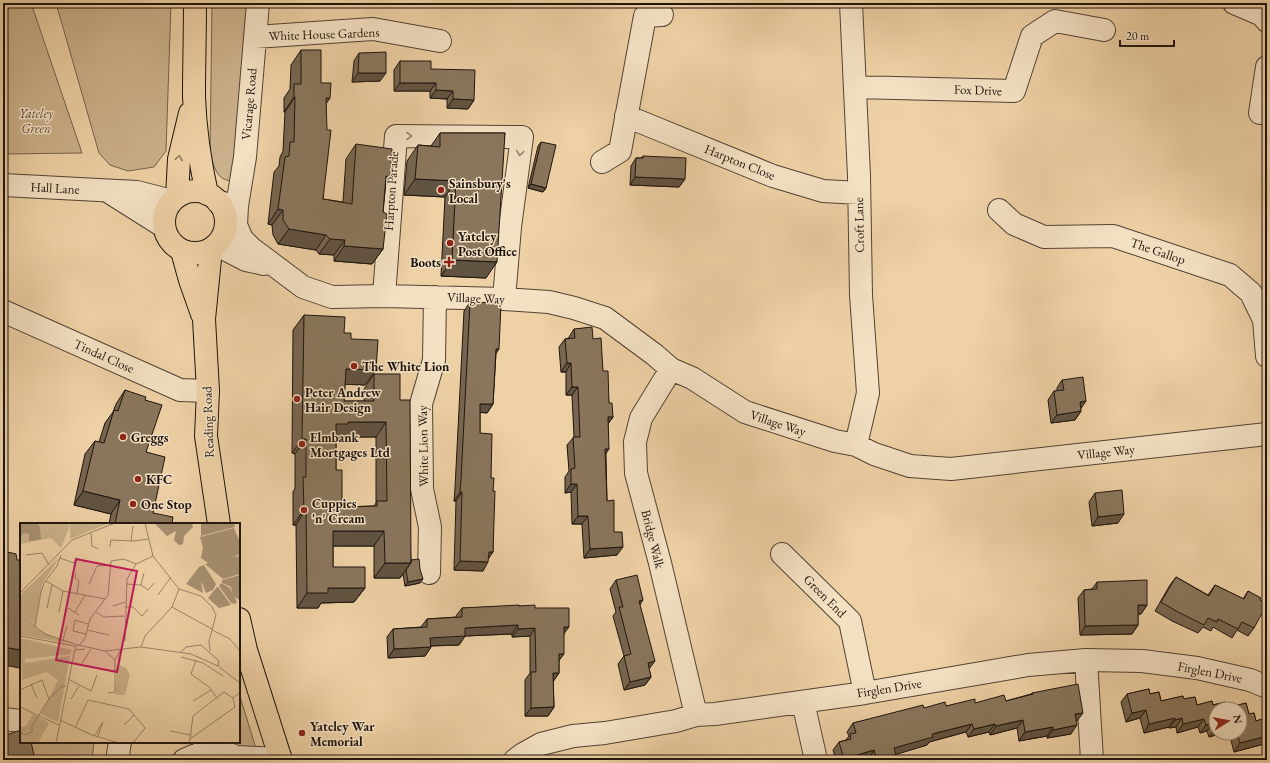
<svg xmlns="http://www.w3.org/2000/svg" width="1270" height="763" viewBox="0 0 1270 763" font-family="'EB Garamond',serif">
  <rect width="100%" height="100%" fill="#eed1a5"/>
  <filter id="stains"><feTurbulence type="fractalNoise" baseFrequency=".005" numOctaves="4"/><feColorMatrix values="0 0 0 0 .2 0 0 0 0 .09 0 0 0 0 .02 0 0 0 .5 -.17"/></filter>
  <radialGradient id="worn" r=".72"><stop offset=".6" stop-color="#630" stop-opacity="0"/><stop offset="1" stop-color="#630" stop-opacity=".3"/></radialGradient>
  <!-- green -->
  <path fill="#cbb18b" stroke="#74624c" d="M3,3H31L82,153L3,154Z
    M56,3H171L166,151L154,167L128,171L110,165L99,153Z
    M212,3H252L234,181C216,181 215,168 210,154Z
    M239,693L257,752L221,742H239Z
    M3,739L21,742H94L92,760H3Z"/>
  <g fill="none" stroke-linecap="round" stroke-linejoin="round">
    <defs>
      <path id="minor" d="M851,3L859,176L861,295L868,393L856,445
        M1234,3L1262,15L1267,21
        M255,37L373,29L440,41
        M855,87L1014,91L1032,36L1055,21L1104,30
        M1260,113L1267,67
        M626,116L773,176L823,191L859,193
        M602,162L620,151L645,16L662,15
        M3,185L137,192L172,201
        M109,192L163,226
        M218,202L237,206
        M999,210L1014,224L1044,237L1113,236L1230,275L1251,293L1264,320L1267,356
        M226,228L242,239L251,248L303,287L332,297L384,296L504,299L549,302L574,308L605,318L655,355L671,369L692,378L745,412L835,441L856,445L874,454L910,466L951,469L1267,434
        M242,239L236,225L237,206L245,157L258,3
        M217,245L246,260L264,264
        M384,296L396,136L522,137L510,227L504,299
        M3,311L180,390L208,391
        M671,369L641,418L635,442L636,473L660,563L696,715
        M782,554L850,621L865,693
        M429,573L430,527L422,489L421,404L434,360L435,297
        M1086,660L1092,760
        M803,702L816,760
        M3,719L21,721
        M120,742L118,754L120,760
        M204,742L236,757L281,759
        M184,760L214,747
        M515,760L523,754L541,744L573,736L605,733L676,721L696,715L715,714L865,693L1028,665L1086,660L1142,661L1197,668L1250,680L1267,687"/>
      <path id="major" d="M195,3C195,34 194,65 194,96C195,129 200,162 207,194
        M164 222a31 31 0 1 1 62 0a31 31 0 1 1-62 0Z
        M177,197L179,159L190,113
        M211,249L204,319L208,391L206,436L219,524
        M182,251L190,280L202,314
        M239,619L246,650L281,760"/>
    </defs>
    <!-- minor casing -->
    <use href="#minor" stroke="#524334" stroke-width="24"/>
    <!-- major casing -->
    <use href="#major" stroke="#1e140e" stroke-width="24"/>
    <!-- minor -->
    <use href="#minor" stroke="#f4e1c4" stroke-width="22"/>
    <!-- major -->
    <use href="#major" stroke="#eed1a5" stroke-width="22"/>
  </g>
  <!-- wall -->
  <path fill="#776550" stroke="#1e140e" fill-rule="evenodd" d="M301,50L321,83L326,103L323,199L343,202L346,159L356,144L390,177L386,182L383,212V249L372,264L334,261V255L319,254L316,250L278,244L273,235L272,225L268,224L274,172L279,166L280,157L283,151L285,112H284V98L290,89L291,65Z
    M359,53L380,81L352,82L354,61Z
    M400,61L431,69L474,100L468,109L447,108V99L430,98V91H394V70Z
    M440,133H505L486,278L441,276L445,197L404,195L407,161L418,145L431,146Z
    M541,142L546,188L543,192L528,188L538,146Z
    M643,156L685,179L679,187L630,185L631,166L636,158H641Z
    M470,302L496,354L493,404L487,413L480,412V433L491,478L493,552L488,558L483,571L454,570L456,501H454L455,488L464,311Z
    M304,315L344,333L351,339L376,370L365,385L345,384L344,401H364V389L374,374L400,400L411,560L420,583L405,586L403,574L400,578H374V546H333V567L365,588L354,602L321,603L318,608H297L296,525H293V492L295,488V454L292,453L293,330ZM338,437H376V503L374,506L342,507L336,470V438H337Z
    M574,329L593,339L603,371L609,403L613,417L608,424L606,454L607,501L614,532L617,555L584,558L582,524H572L571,492L565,493V477L569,471L567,445L574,437L572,395H566V372H561L559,347L565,339L569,338V337Z
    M1062,380L1081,411L1075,420L1051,423L1048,400L1054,391H1057V388Z
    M125,390L145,400L146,452L153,513L172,524H109L111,514L74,505L85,454L95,441L99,442L105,423L113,412L116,404Z
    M1095,493L1118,523L1092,526L1089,502Z
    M1176,577L1208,595L1215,585L1243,599L1248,591L1260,600L1254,628L1248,636L1237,630L1232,638L1213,627L1211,631L1203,627L1198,633L1172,621L1155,611L1170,585Z
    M616,580L649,669L651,677L645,685L624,690L618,664L624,656L613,616L616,612L610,589Z
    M1097,582L1147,605L1141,614H1138V625L1132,634L1080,635L1078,598L1084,590L1092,589Z
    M519,606L535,608L564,634L559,662V673L553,681L554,707L548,716H525V680L530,673V636L512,637V634L465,636L459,645L431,646V647L425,656L388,658L387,637L393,629L421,627L427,619L456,617V616L462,608Z
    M1149,689L1150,694L1159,692L1161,701L1183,696L1184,699L1195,697L1197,705L1212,701L1213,705L1225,702L1227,708L1246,703L1249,714L1254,713L1256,721L1265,718L1267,725V739L1264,744L1234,752L1229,733H1240V709H1216V733H1223L1209,737L1207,731L1200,733L1198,727L1177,733L1176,727L1169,728V727L1144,733L1140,718L1126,722L1121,702L1127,694Z
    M1032,693L1077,721H1076L1071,734L1047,738V736L1019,741L1017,728L990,735L989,732L968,737L966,732L929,742L927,745L896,754V755L893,760H869V759L863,760H836L833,750L839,742L846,740L849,736L847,732L853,723L924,708L1006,701L1031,694Z"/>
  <!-- shaded-wall -->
  <path fill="#615341" stroke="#1e140e" d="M358,73H386L380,81L352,82Z
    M400,83H436L430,91H394Z
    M436,90L453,91L447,99L430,98Z
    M294,97H295L285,112H284Z
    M326,98H330L320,113Z
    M453,99L474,100L468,109L447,108Z
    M386,176L390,177L379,192Z
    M635,177L685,179L679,187L630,185Z
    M415,179L456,181L445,197L404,195Z
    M531,184L546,188L543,192L528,188Z
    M278,209L283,210L272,225L268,224Z
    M289,229L326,235L316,250L278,244Z
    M330,239L345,240L334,255L319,254Z
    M344,246L383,249L372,264L334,261Z
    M452,260L497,262L486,278L441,276Z
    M496,349H499L493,358Z
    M567,363H571L566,372H561Z
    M346,369L376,370L365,385L336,384Z
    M572,387H578L572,395H566Z
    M1086,401L1080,410V402Z
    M480,404H493L487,413L474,412Z
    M1081,411L1075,420L1051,423L1057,415Z
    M608,417H613L607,425Z
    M348,422H386L376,437H338L337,438L325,439L336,424Z
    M302,439H306L295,454L292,453Z
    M605,449H609L603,458Z
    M571,484H577L571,492L565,493Z
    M83,491L120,500L111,514L74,505Z
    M460,492H462L456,501H454Z
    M304,510H306L296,525H293Z
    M1124,514L1118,523L1092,526L1098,517Z
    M578,516H588L582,524H572Z
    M333,531H384L374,546H322Z
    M623,547L617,555L584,558L590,549Z
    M489,552H493L487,561Z
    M460,561L488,562L483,571L454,570Z
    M385,563H411L400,578H374Z
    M423,579L420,583L405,586L408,582Z
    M328,588H365L354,602L321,603L318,608H297L307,593Z
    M643,600L638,608L639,601Z
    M1138,605H1147L1141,614H1132Z
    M518,625L512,634L465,636L459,645L425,646L430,638L465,628Z
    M1138,625L1132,634L1080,635L1085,626Z
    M564,627H569L563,635Z
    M535,628L530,636L512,637L518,629Z
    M3,647L21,650V666L20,668L3,665Z
    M431,647L425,656L388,658L394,649Z
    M559,654H564L558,662Z
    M655,661L649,669L648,663Z
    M553,673H559L553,682Z
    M651,677L645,685L624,690L630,682Z
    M554,707L548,716H525L531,708Z
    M1146,710L1140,718L1126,722L1132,713Z
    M1083,713L1077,721L1069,723L1075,714Z
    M1175,718L1169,727L1144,733L1149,724Z
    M1182,718L1176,727L1169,728L1175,720Z
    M1204,719L1198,727L1177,733L1183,724Z
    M1023,720L1017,728L990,735L996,726Z
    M1213,723L1207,731L1200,733L1206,725Z
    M972,724L966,732L929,742L927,745L888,757L894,748L932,734Z
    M995,724L989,732L968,737L974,729Z
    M1077,725L1071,734L1047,738L1053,730Z
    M1053,727L1047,736L1019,741L1025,732Z
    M1216,728V733H1223L1209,737L1215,729Z
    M1267,736V739L1264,744L1234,752L1240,743Z
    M874,750L869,759L863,760H843L844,759Z
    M896,755L893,760H878Z"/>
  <!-- building -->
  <path fill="#8a765d" stroke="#1e140e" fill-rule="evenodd" d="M301,50H321V83H331L330,98H326L327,130H331L323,199L352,204L356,144L392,149L390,177L386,176L383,212L387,214L383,249L344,246L345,240L330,239L326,235L289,229L283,220V210L278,209L285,157L289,156L290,142H294L295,97H294V84H301Z
    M386,52V73H358L359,53Z
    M400,61H431V69L475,70L474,100L453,99V91L436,90V83H400Z
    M440,133H505L497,262L452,260L456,181L415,179L418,145L440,147Z
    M541,142L556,145L546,188L531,184Z
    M643,156L686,158L685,179L635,177L636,158H643Z
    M470,302L501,303L499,349H496L493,404H480V433L492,434L491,478H494L493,491H495L493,552H489L488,562L460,561L462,492H460L461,480Z
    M304,315L345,317L344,333H351V339L378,340L376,370L346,369L344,401H374V374H400V400H410L411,563H385L384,531H333V567H365V588H328V593H307L306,510H304L303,477H306V439H302ZM348,422H386L387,501H377V506L342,507V470H336V424H348Z
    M592,327L593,339L601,338L603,371H608L609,403H612L613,417H608L609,449H605L607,501L614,500V532H622L623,547L590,549L588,516H578L577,484H571V469L575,468L573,437H580L578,387H572L571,363H567L565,339L575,338L574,329Z
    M1083,377L1086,401L1080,402L1081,411L1057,415L1054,391L1064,390L1062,380Z
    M125,390L146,397L145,400L162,405L146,452L165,457L153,513L173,517L172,524H115L120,500L83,491L95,441L104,443L114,410L118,411Z
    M1122,490L1124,514L1098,517L1095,493Z
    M3,551L16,554L17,560H21V650L3,647Z
    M419,559L420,569L423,579L408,582L406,570L411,563V560Z
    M637,575L643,600L639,601L655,661L648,663L651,677L630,682L624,656L631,654L619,607H623L616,580Z
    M1176,577L1209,596L1215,585L1244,599L1248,591L1261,598L1260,600L1267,604L1254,628L1242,622L1238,629L1218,619L1217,622L1208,618L1204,625L1178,612L1161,602Z
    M1147,580V605H1138V625L1085,626L1084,590L1097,589V582Z
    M519,605V606L535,605V608H569V627H564V654H559V673H553L554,707L531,708V672H536L535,628L518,629V625L465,628V636L430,638L431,647L394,649L393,629L427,627V619L462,617V608Z
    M1078,684L1083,713L1075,714L1077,725L1053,730V727L1025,732L1023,720L996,726L995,724L974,729L972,724L932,734L933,737L894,748L896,755L877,760L874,750L844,759L839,742L851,739L850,734L856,733L853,723L923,705L924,708L945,702L946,706L975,699V703L1004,695L1006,701L1033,694L1032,693Z
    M1149,689L1150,694L1159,692L1161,701L1183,696L1184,699L1195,697L1197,705L1212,701L1213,705L1225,702L1227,708L1246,703L1249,714L1254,713L1256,721L1265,718L1267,725V736L1240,743L1237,733H1240V709H1216V728L1215,729L1213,723L1206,725L1204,719L1183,724L1182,718L1175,720V718L1149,724L1146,710L1132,713L1127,694Z
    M21,730V742H31L35,760H3V736Z"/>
  <!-- one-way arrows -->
  <defs><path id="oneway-chevron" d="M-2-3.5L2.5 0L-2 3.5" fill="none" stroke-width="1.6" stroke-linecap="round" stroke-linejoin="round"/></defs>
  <g stroke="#948572">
    <use href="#oneway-chevron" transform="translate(409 136)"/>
    <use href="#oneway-chevron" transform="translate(520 153) rotate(98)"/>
  </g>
  <use stroke="#907c61" href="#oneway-chevron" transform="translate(179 158) rotate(-81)"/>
  <!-- markers -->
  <g fill="#8f2418" stroke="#f4e1c4" stroke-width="1.5">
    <circle cx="441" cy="190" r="4"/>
    <circle cx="450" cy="243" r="4"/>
    <path d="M447 256h4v4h4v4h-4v4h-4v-4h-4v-4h4z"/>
    <circle cx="354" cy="366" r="4"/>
    <circle cx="297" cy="399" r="4"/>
    <circle cx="123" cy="437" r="4"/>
    <circle cx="302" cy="444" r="4"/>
    <circle cx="138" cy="479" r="4"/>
    <circle cx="133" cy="504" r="4"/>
    <circle cx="304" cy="510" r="4"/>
    <circle cx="302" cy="733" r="4"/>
  </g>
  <g text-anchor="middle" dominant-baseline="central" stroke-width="3" stroke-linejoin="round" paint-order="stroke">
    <!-- street labels -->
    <g font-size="13" fill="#1e140e" stroke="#f4e1c4">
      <text transform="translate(324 34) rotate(-2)">White House Gardens</text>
      <text transform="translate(978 90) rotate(2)">Fox Drive</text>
      <text transform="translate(249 104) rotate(-85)">Vicarage Road</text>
      <text transform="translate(740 162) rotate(22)">Harpton Close</text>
      <text transform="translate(55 188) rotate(3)">Hall Lane</text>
      <text transform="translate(391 191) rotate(-86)">Harpton Parade</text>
      <text transform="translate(859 225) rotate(-91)">Croft Lane</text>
      <text transform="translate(1158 251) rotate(19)">The Gallop</text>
      <text transform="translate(476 298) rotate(2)">Village Way</text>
      <text transform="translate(104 356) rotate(24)">Tindal Close</text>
      <text transform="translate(208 422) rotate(-92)">Reading Road</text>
      <text transform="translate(778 423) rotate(18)">Village Way</text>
      <text transform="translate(423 446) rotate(-91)">White Lion Way</text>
      <text transform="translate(1106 452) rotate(-6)">Village Way</text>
      <text transform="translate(653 539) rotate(76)">Bridge Walk</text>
      <text transform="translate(825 596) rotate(45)">Green End</text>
      <text transform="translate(1210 672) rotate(11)">Firglen Drive</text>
      <text transform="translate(889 688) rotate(-9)">Firglen Drive</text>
    </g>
    <!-- park labels -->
    <g font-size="13" font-style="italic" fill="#5b4b3a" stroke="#f4e1c4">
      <text x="36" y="113">Yateley<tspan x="36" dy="15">Green</tspan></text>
    </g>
    <!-- poi labels -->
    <g font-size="13" font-weight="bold" fill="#1e140e" stroke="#f4e1c4" text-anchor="start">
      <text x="449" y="183">Sainsbury's<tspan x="449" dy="15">Local</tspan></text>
      <text x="458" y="236">Yateley<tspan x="458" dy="15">Post Office</tspan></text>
      <text x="441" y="262" text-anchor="end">Boots</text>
      <text x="362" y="366">The White Lion</text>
      <text x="305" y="392">Peter Andrew<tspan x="305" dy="15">Hair Design</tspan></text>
      <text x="131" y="437">Greggs</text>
      <text x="310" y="437">Elmbank<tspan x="310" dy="15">Mortgages Ltd</tspan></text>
      <text x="146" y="479">KFC</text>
      <text x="312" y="503">Cuppies<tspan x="312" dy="15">'n' Cream</tspan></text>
      <text x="141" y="504">One Stop</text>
      <text x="310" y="726">Yateley War<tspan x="310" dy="15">Memorial</tspan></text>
    </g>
  </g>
  <!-- overview -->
  <g transform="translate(20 523)">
    <rect width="220" height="220" fill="#eed1a5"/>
    <path d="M0,0H47L50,3L41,25L31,15L0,21ZM50,0H90L50,16ZM39,35L22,61L15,102L0,92V72ZM0,94L20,108L55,121L0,112ZM0,115L52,127L50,131L5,136V140L50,133L38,199L21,191L38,157L26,149L2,157ZM97,141L106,145L110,152L105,172H95ZM13,191L29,200L18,220H0V204L6,203Z" fill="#cbb18b"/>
    <path d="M0,0H17L20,4L21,16L9,18V11L4,10L0,14ZM134,0H172L173,4L164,13L163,21L159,22L154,17L156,8L147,13ZM181,0H214L215,4L181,13ZM214,5L220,19V31L213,34L220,33V51L203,56L185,41L188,40L181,35L183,25L180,14ZM184,42L196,61L193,67L186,70L181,58L183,70L166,61L179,44ZM220,52V77H219L213,73L211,64L202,60V57ZM201,60L210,65L217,79L215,81L211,80L199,63ZM197,64L199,65L211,82L199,85L188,75Z" fill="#a79172"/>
    <path fill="none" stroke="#9b8569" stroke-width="1" d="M71,10L72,23L78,26M111,18L113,3M90,24L91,17L113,18L129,16M6,32L22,30L29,42M40,35L54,40L59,36L65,39M56,50L55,55L59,58L57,70M26,58L43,68L85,76M69,61L77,43L91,42M106,61L121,62L128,67L134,60M121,62L124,50M159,66L181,73L192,84L196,92L189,118L190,128M0,70L52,17L95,0M138,72L151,54M93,83L105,79M105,84H113L122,93L128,86M152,84L192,106M27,85L32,62M48,85L59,92M39,89L43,68M55,89L65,72M76,89L84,94L104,93M0,93L27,112L58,122M15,104L21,69L24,60L37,43L41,32M67,107L89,112M192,107L210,116L220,128M66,111L53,108L55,97L68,101M0,113L55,123M43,117L47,103M105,118L107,56L116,41L133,33M59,123L65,115L70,96L88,72L91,38L104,36L116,41M121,124L125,113L152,84L159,66L133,33L125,0M65,126L57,127L55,124L58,122L85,128L121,124L171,131L198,143L220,160M85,128L95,137M161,129L166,124L181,122L199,138L198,143M161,134L183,140L203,153M176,137L171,151L189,164L197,175M61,142L71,126M48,156L71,168L77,152M11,161L17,175M0,167L22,157L29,176M88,170L95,169V137L101,126M51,176L59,163M173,178L191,167M0,184L39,202M40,197L72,212L99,220M104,202L114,192M56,203L68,177L109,186L125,205L113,220M150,208L171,212M0,209L5,212L12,209V203L29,176L41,164L46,163M75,212L83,199L78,213M170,216L173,193L204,169L213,175M36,220L55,126M169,220L170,216L215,184L213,175L220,169"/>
    <path fill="#c2185b" fill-opacity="0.15" stroke="#c2185b" stroke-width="2" d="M56,36L117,48L97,149L36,137Z"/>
    <rect width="220" height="220" fill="none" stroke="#1e140e" stroke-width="2"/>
  </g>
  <!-- margin -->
  <rect width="1270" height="763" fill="none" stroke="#eed1a5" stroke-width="16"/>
  <rect x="4" y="4" width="1262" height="755" fill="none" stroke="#1e140e" stroke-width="2"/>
  <rect x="8" y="8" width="1254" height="747" fill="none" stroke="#1e140e"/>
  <!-- north arrow -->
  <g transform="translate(1228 721) rotate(79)"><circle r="19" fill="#f4e1c4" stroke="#9e8f7b"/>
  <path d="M0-3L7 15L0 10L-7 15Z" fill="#8f2418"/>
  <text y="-6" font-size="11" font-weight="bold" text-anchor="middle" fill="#1e140e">N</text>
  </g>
  <!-- scale -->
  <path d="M1120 40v6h54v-6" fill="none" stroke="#1e140e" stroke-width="2"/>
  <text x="1126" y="40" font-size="12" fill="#1e140e" stroke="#f4e1c4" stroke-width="3" paint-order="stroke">20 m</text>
  <rect width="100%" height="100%" filter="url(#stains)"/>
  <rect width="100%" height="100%" fill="url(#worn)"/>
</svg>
